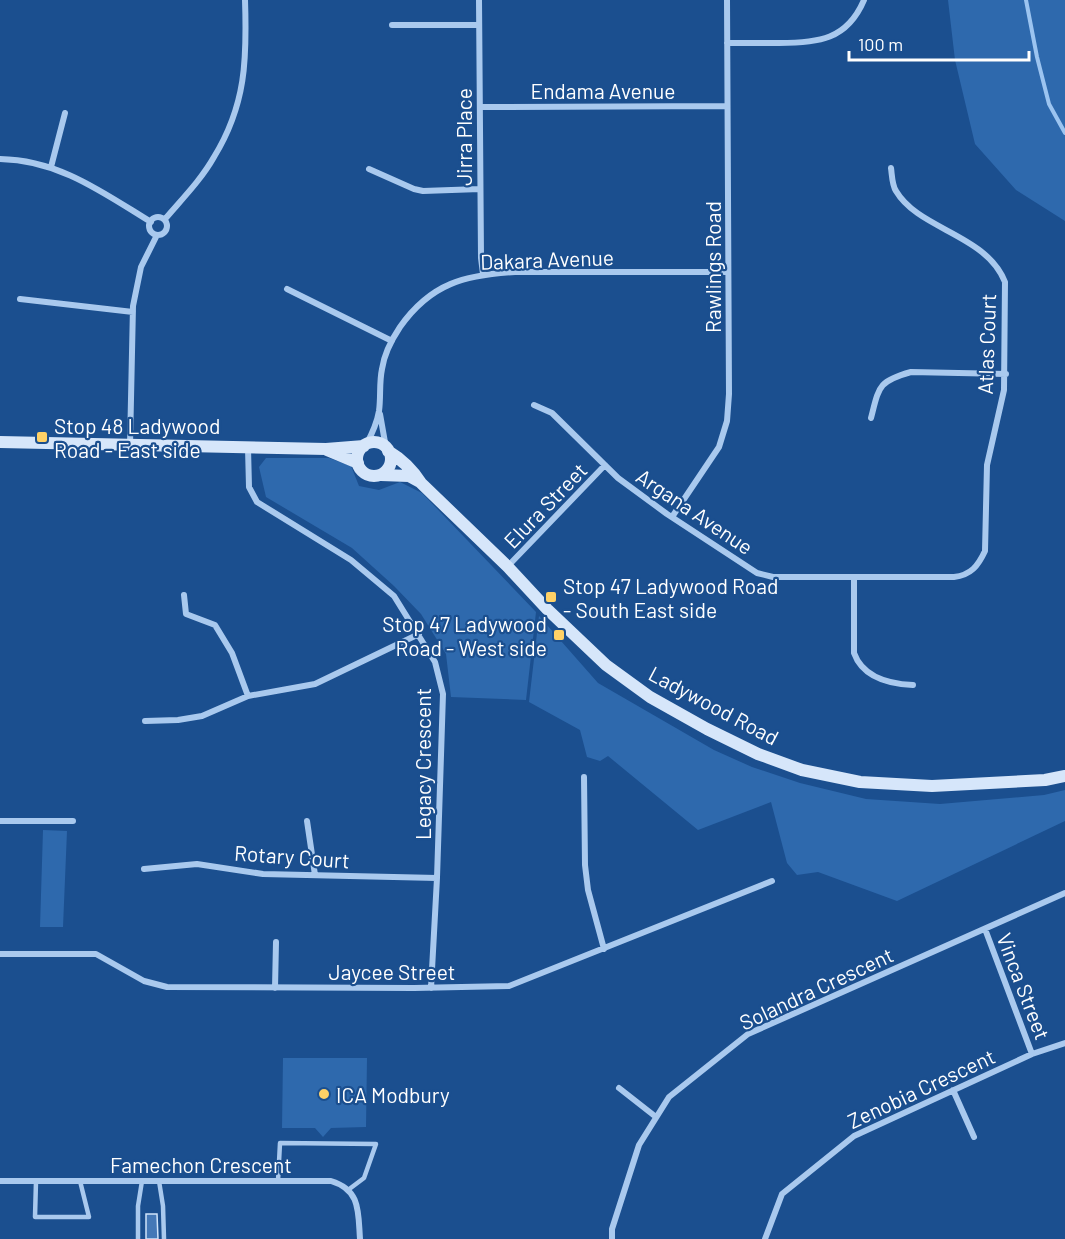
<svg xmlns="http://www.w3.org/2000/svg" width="1065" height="1239" viewBox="0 0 1065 1239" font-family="Barlow,sans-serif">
  <rect width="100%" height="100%" fill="#1b4f8f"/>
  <!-- green -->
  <path fill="#2e69ad" d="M948,0H1065V221L1016,190L975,144L955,60Z
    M266,458H329L351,466L359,486L379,490L400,482L422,493L536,612L526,700L451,697L446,654L421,614L394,586L352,548L266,497L259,467Z
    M539,616L598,683L714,750L752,767L800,783L866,799L940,804L1044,795L1065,790V821L897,901L818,872L797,875L787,863L771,802L698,830L608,756L600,761L587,757L580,730L529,702Z
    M43,830L67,831L63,927H40Z
    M283,1058H367L366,1127L331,1128L323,1137L315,1128H282Z"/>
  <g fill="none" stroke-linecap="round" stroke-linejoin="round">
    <!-- stream -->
    <path stroke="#9cc4f0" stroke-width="4" d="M1026,0L1037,57L1049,104L1065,133"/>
  </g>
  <!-- building -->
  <path fill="#4478b7" stroke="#cfe3fa" stroke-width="1.5" d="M146,1214H157L158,1239H146Z"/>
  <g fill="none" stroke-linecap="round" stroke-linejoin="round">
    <!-- lane -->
    <path stroke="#a9c9ee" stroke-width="4.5" d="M36,1181L35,1217H89L80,1181
      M159,1181L163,1206L164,1239
      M278,1181L280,1143L376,1144L364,1178L348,1190
      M138,1239V1206L142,1181"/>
    <!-- street -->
    <path stroke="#a9c9ee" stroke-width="6" d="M479,0L481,258L483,274
      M392,25H479
      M727,43C744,43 762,43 779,43C818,43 847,40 864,0
      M480,107L727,106
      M0,159C59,160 102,192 151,222
      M51,167L65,113
      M369,169L414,189L423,191L480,189
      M149 226a9 9 0 1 1 18 0a9 9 0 1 1-18 0Z
      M165,219C182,199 201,180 214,157C246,105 247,59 245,0
      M287,289L392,341
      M20,299L133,312
      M534,405L552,413L618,478L667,514L757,573L773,577H954C971,575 978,566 985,551L987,465L1004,390L1005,282C986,234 919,230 896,191C892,185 892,175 891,168
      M380,414L386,448
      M871,418C879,387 878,381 911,372L1006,374
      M130,445L133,306L141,267L157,235
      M366,445C372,434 377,423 379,411C381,397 379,383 382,369C384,355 392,339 400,327C431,283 465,275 515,272H728
      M248,448L249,487L257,502L351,560L394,596L435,662L443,694L437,878L431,988
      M672,517L719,447L727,421L729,394L727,0
      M508,566L605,465
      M854,577V653C863,678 889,684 913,685
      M184,595L186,614L215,625L232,653L248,696
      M145,721L178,720L202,716L248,696L315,684L419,634
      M584,777L585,865L588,890L604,949
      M0,821H73
      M307,821L315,875
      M144,869L197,864L263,874L437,878
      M985,929L1032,1054
      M0,954H96L144,981L167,987L414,988L509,986L772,881
      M275,988L276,942
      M619,1088L656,1117
      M953,1090L974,1137
      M0,1181H331C361,1190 358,1212 360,1239
      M612,1239V1229L639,1145L669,1097L748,1034L1065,893
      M765,1239L782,1194L854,1136L1032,1054L1065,1043"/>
    <!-- secondary -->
    <path stroke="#d6e6fa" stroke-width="12" d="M0,442L326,449L364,446
      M357 459a17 17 0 1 1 34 0a17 17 0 1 1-34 0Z
      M327,450L358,463
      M388,451C403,460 412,469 421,483L508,567L547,609L606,665L650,697L707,729L758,754L802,770L860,782L932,786L1045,780L1065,776
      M381,475L409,476L420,482"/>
  </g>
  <!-- markers -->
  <g fill="#ffd166" stroke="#1b4f8f" stroke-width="2">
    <rect x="36" y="431" width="12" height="12" rx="3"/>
    <rect x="545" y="591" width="12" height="12" rx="3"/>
    <rect x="553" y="629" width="12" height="12" rx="3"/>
    <circle cx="324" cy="1094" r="6"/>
  </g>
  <g text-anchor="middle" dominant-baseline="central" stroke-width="4.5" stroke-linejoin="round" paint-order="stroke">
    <!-- street labels -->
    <g font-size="21" fill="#fff" stroke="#1b4f8f">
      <text x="603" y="90">Endama Avenue</text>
      <text transform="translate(463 137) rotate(-90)">Jirra Place</text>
      <text transform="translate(547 259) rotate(-2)">Dakara Avenue</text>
      <text transform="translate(712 267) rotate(-90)">Rawlings Road</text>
      <text transform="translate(986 344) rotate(-88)">Atlas Court</text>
      <text transform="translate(545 505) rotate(-46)">Elura Street</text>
      <text transform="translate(695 511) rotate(34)">Argana Avenue</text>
      <text transform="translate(714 705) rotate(28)">Ladywood Road</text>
      <text transform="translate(422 764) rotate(-90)">Legacy Crescent</text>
      <text transform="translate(292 856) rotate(4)">Rotary Court</text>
      <text x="392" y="971">Jaycee Street</text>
      <text transform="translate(1024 986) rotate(69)">Vinca Street</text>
      <text transform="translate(816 988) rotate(-25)">Solandra Crescent</text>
      <text transform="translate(921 1088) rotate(-25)">Zenobia Crescent</text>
      <text x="201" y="1164">Famechon Crescent</text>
    </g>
    <!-- poi labels -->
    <g font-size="21" fill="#fff" stroke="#1b4f8f" text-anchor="start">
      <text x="54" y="425">Stop 48 Ladywood<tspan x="54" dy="24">Road - East side</tspan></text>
      <text x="563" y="585">Stop 47 Ladywood Road<tspan x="563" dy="24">- South East side</tspan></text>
      <text x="547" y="623" text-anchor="end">Stop 47 Ladywood<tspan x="547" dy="24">Road - West side</tspan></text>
      <text x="336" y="1094">ICA Modbury</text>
    </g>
  </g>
  <!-- scale -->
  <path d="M849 51v9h180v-9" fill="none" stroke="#ffffff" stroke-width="3"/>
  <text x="858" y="51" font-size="18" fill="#ffffff" stroke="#1b4f8f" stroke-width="4.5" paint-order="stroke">100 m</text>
</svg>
